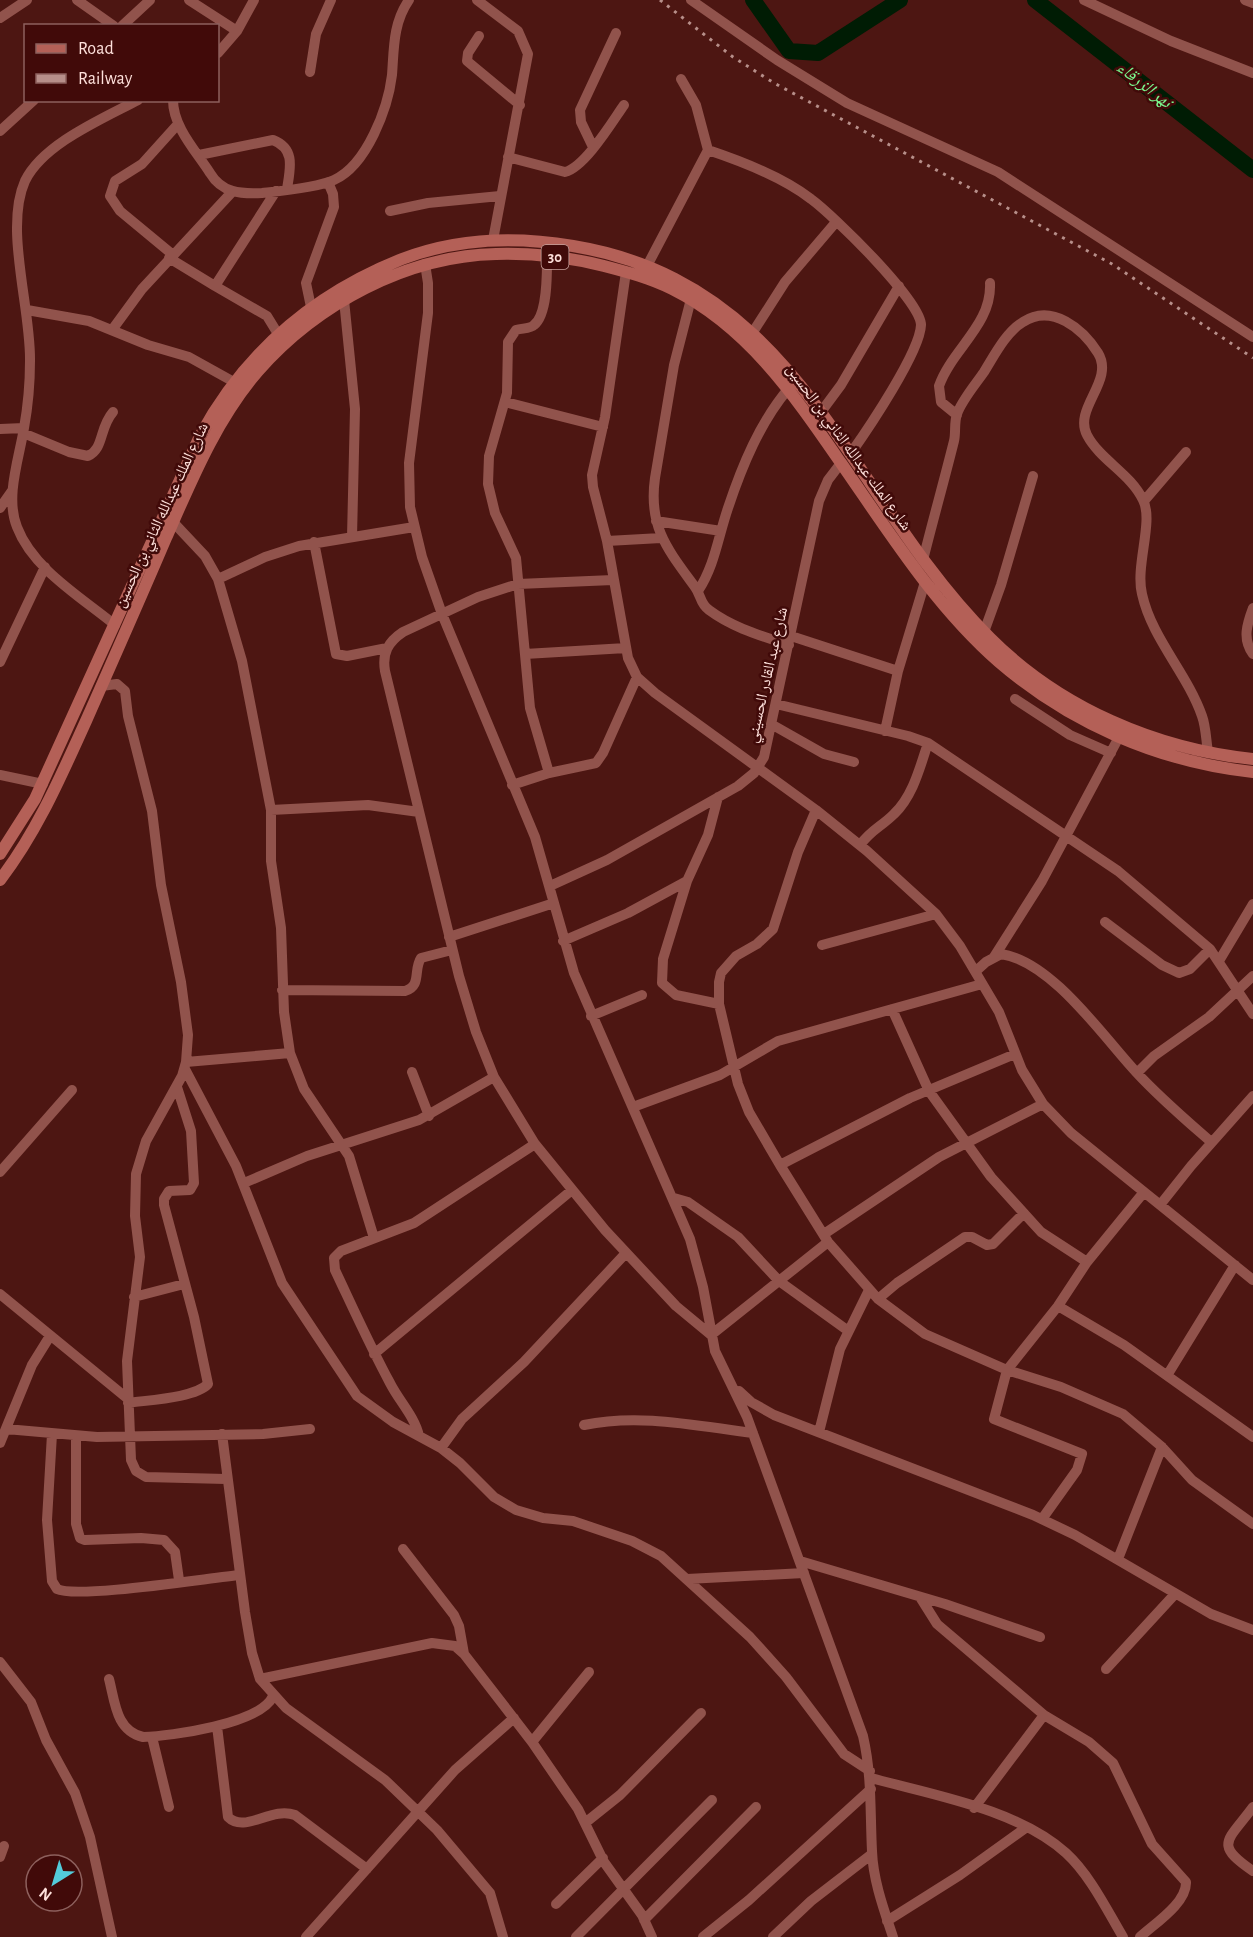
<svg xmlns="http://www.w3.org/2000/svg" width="1253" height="1937" viewBox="0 0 1253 1937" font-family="'Alegreya Sans','Noto Naskh Arabic',sans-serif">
  <rect width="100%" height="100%" fill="#4d1612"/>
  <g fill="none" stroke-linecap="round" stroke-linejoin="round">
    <!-- river -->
    <path stroke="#001c04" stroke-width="16" d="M753,0L789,51L818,53L900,0
      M1035,0L1253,170"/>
    <!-- minor -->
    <path stroke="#91534c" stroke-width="10" d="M77,0L114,26
      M189,0L237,31
      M477,0L518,31L528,54L493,240
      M691,0L777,60L847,103L998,172L1253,337
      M1084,0L1171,41L1253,73
      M1245,0L1253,3
      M0,18L27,0
      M122,26L150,0
      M479,36L468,53L467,61L520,105
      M218,53L237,31L254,0
      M310,72L316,34L331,0
      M173,100C173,127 196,151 210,173C222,193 240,194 262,193C281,191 316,188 334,180C367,165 388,108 392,75C394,48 393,23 409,0
      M0,131L34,100
      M593,147L581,122L580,110L616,33
      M708,150C741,161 784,178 811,199C833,215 921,301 921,325C920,352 868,429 851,453
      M199,155L273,140C296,149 290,169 287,189
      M508,157L565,172C585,167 612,122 624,105
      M276,191L215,286L267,316L278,334
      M390,211L428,203L500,196
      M172,254L120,211L110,196L115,181L142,164L178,124
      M547,256C547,272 548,314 534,325C530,329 522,328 516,330L508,342L507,393L489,456L488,484L495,513L516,558L530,708L549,773
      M169,258L215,286
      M425,264L428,283V313L409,463L410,507L422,557L442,614L535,837L574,973L690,1239L703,1287L715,1351L747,1417L863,1736C872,1775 870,1812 872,1851C873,1880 884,1910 893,1937
      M647,266L708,150L696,105L681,79
      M626,272L605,417L592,475L593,487L607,541L628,658L637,677L655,693L816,810L867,851L936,914L960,946L999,1012L1022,1070L1043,1104L1071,1133L1253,1280
      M691,299L674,365L655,478C648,527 668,550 695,587C701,595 700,604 709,610C733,628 762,636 789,645
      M344,300L355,409L352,537
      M311,307L306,283L334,207L333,194L328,182
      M27,310L89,321L148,345L189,357L234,382
      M112,330L142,289L232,192
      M753,332L785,282L836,222
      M505,402L603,427
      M821,412L841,385L899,286
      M957,415L941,402L939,386C952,349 992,325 990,283
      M0,429L24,428
      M23,433L69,452L88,456C104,449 99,428 113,412
      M1144,501L1186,452
      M0,508L12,491
      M656,521L721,531
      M173,522L205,556L218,579L242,661L271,810V861L281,928L284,1012L290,1053L304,1089L349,1156L374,1238
      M607,541L661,538
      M314,542L336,654L347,656L387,648
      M923,560C933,520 944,481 954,441C956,433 954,422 957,414C962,400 975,385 984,372C994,356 1006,332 1023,322C1052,303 1083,329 1098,353C1115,381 1073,408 1087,435C1100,460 1131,474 1143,500C1154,521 1135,566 1142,594C1152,639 1187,673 1202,716C1206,727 1206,740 1208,752
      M218,579L265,557L299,546L414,527
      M613,580L518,584L478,597L403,632C388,642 382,653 385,671L459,976L476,1032L494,1077L535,1144L605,1230L676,1306L711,1335L828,1242
      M698,591C715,565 718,537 728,508C742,466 760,422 789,388
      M1253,608C1247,624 1242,639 1253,654
      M115,625C81,597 33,569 17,527C5,497 19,459 24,428C28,406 30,383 30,361C31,308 4,228 25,181C43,144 102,119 138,100
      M984,632L1001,585L1033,476
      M791,636L898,671
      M525,654L626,648
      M0,662L45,567
      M101,686L117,684L125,691L128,716L152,811L161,885L181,982L188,1035L186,1062L182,1076L146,1141L136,1174L135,1216L140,1257L127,1361L131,1460L136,1471L146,1477L226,1479
      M1015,699L1070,735L1111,753
      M776,704L908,736L928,743L1118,871L1210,949L1253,1014
      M771,724L824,754L854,762
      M885,731L898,671L925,582
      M0,775L43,784
      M512,785L549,773L596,763L603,753L637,677
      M271,810L368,805L419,812
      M816,810L798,852L773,929L757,944L736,956L721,973L719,982V1004L738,1084L749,1112L780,1165L828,1242L878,1299L925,1334L1007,1370L1061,1387L1123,1414L1162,1447L1192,1480L1253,1524
      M860,845C872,829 881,827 894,814C913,796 920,767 928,743
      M687,881L663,959L662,983L676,995L719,1004
      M550,886L607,860L738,786L754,773L764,757L819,501L828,480L841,463
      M1105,922L1162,965L1179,973L1190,969L1210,949
      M449,937L554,903
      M563,941L628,913L687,881L708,835L718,797
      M822,945L936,914
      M994,957L1042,881L1119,737
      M1219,961L1253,904
      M976,971L986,962L1001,954C1052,961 1104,1038 1137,1073C1160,1098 1186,1120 1211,1142
      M282,990L405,991C422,986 413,970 421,958L452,950
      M892,1009L929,1091L991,1177L1041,1232L1087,1262
      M591,1016L642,995
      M186,1062L290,1053
      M185,1069L236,1166L282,1283L357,1396L393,1422L441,1448L460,1463L494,1497L516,1510L543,1518L573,1521L632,1541L661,1556L750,1637L786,1677L844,1754L870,1771
      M412,1072L429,1116
      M1137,1073L1154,1056L1209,1017L1253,976
      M633,1107L720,1075L778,1041L982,984
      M780,1165L910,1098L1015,1054
      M0,1172L72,1090
      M244,1183L307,1156L419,1120L494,1077
      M674,1198L688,1202L738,1237L779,1281L847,1330
      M1160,1205L1191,1166L1253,1096
      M824,1234L939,1157L1043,1104
      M0,1294L128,1399
      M134,1297L184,1284
      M878,1299L897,1283L965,1237H972L987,1245L993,1244L1023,1214
      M1058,1306L1124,1345L1253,1437
      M374,1354L572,1190
      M1168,1374L1235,1265
      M739,1391L751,1402L774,1415L1033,1515L1075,1535L1211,1614L1253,1630
      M128,1403C147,1400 195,1398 208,1384L194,1317L164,1205V1199L169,1191L190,1190L194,1183L191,1131L177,1087
      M584,1425C640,1413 697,1426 753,1433
      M6,1429L97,1437L263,1434L310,1429
      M819,1432L840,1349L869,1290
      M52,1434L47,1520L52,1581L57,1589C77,1599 208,1578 240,1575
      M222,1434L245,1612L252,1653L260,1679L286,1708L385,1780L437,1830L490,1893L503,1937
      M76,1436V1524L80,1538L85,1540L141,1538L164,1540L175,1552L179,1580
      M419,1436C415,1417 399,1401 390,1383C370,1346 353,1308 335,1270L334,1258L341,1251L414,1223L535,1144
      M0,1443L32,1365L50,1336
      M441,1448L462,1419L524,1362L626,1253
      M1042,1519L1077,1470L1082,1454L994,1419L1007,1370L1058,1306L1087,1262L1144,1192
      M403,1549L454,1615L459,1626L464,1654
      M1118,1559L1162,1447
      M800,1561L945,1604L1040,1637
      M687,1579L804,1573
      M920,1597L937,1624L1044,1715L1089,1742L1113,1763L1152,1844L1186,1882C1187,1903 1154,1924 1140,1937
      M0,1662L31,1702L46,1740L75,1793L90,1837L112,1937
      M1106,1669L1175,1594
      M109,1679C115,1702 116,1731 143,1737C171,1736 261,1724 273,1696
      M260,1679L432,1643L455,1646L464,1654L532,1742L578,1809L604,1862L642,1915L652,1937
      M217,1726L228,1817C245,1834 271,1806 295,1815L367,1869
      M152,1737L169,1807
      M532,1742L589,1672
      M871,1778C933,1795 1017,1809 1066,1853C1090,1875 1107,1910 1123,1937
      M1253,1807C1228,1841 1213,1844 1253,1871
      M974,1808L1044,1715
      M585,1823L620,1795L701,1713
      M0,1857L4,1846
      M556,1904L603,1858
      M644,1920L756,1807
      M887,1921L960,1875L1027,1827
      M306,1937L455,1770L514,1718
      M576,1937L712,1800
      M703,1937L749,1900L871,1789
      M773,1937L811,1901L872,1854"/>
    <!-- major -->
    <path stroke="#b46057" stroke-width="12" d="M0,854L35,799L200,436C245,353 314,294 402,259C457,238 515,236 573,246C803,284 846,495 990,638C1060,708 1156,749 1253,759
      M0,880C37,832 61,776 86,721C113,660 140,599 166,538C192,479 216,420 258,371C317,304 406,256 496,254C532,253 568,257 604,266C627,272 650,278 672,289C748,327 794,395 841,463C889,532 935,606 999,662C1070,723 1159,762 1253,772"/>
    <!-- rail -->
    <path stroke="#b78f8a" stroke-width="3" stroke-dasharray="3 6" stroke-linecap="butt" d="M660,0L733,57L774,83L1112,264L1253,358"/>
  </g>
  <g text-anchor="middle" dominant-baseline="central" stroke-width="5" stroke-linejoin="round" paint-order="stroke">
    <!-- shield labels -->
    <rect fill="#410a09" stroke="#c5a09c" stroke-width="1.5" x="541.5" y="245" width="27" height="24" rx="4.5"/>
    <g font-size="15" font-weight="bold" fill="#fee0db">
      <text x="555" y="257">30</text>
    </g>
    <!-- street labels -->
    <g font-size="16" fill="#fee0db" stroke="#410a09">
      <text transform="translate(849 447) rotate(54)">شارع الملك عبدالله الثاني بن الحسين</text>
      <text transform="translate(161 515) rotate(-65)">شارع الملك عبدالله الثاني بن الحسين</text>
      <text transform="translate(767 675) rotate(-77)">شارع عبد القادر الحسيني</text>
    </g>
    <!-- water labels -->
    <g font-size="18" font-style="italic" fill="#7af78d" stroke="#410a09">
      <text transform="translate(1144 85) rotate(38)">نهر الزرقاء</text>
    </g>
  </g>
  <!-- legend -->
  <rect x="24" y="24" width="195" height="78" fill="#410a09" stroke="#8d605d" stroke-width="1.5"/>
  <rect x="36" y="44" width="30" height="9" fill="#b46057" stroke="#8d605d" stroke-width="1.5"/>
  <text x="78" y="54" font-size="18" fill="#fee0db">Road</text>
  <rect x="36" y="74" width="30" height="9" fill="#b78f8a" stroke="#8d605d" stroke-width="1.5"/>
  <text x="78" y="84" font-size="18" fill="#fee0db">Railway</text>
  <!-- north arrow -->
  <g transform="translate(54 1883) rotate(217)"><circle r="28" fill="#410a09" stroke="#8d605d" stroke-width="1.5"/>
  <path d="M0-4.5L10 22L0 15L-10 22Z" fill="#53cbda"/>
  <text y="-9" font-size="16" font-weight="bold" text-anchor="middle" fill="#fee0db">N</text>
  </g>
</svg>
